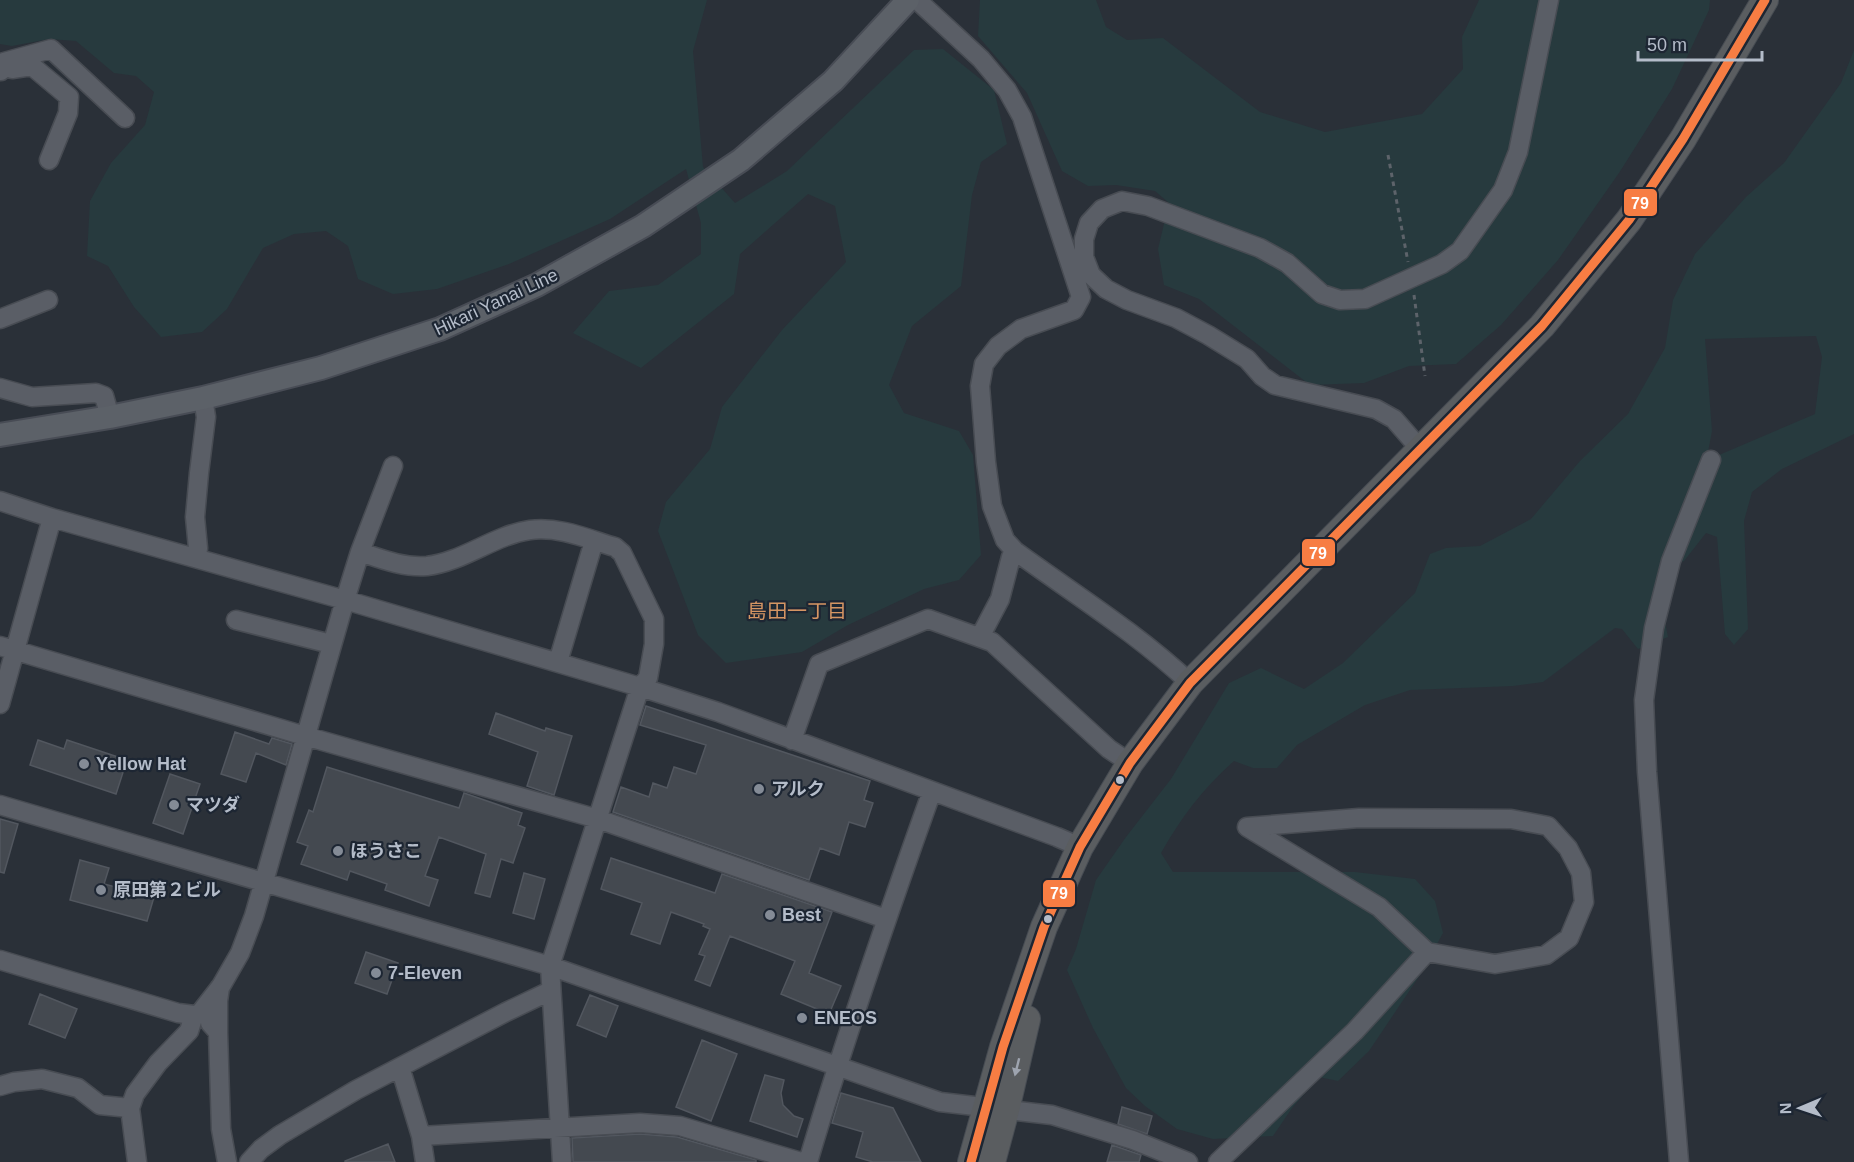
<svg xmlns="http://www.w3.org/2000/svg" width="1854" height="1162" viewBox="0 0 1854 1162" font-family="Helvetica,'Noto Sans JP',sans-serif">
  <rect width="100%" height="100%" fill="#2a3038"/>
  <!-- green -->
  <path fill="#273a3e" d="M0,0H707L693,51L703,167L735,203L787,171L914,50L943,49L994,90L1007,144L981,162L972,195L961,286L912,326L889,385L904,413L959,431L973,455L981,555L959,580L924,589L848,625L802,652L726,663L698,635L658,531L666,502L710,449L722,407L782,330L846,262L835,206L808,194L740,254L734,294L641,368L573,333L609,291L658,285L701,254V223L686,169L610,219L509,264L437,289L393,294L358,279L348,246L326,231L294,234L263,248L227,309L202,332L161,337L134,307L108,266L87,256L90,201L111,163L145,125L154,92L136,76L114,73L76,41L49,39L12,46L0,44Z
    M980,0H1096L1106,27L1127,40L1163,38L1260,112L1325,132L1422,114L1463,69L1462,37L1479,0H1710L1709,10L1672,89L1619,173L1558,260L1501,325L1456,364L1409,366L1364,383L1310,385L1199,299L1164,285L1158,249L1169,203L1155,191L1116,185L1088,186L1062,171L1027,93L978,36Z
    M1854,50V434L1782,469L1752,492L1744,521L1748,629L1734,645L1725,634L1717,537L1706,533L1684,561L1674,565L1719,455L1815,414L1822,357L1816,336L1705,339L1712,431L1708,452L1659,593L1668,637L1638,649L1622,629L1615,628L1543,682L1513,686L1410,690L1365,705L1297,745L1277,768H1253L1234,761C1203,788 1181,818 1161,853L1173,872H1355L1415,879L1435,901L1443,933L1420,975L1369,1051L1338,1081L1319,1077L1292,1108L1273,1136L1213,1139L1177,1129L1145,1106L1126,1088L1093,1028L1067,970L1076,949L1096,880L1126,837L1171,779L1229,683L1261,668L1304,689L1343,663L1415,593L1430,554L1446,548L1480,546L1531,519L1580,461L1628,414L1665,348L1673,300L1695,254L1746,197L1784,163L1841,83Z"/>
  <!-- building -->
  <path fill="#444950" stroke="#52575f" stroke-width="1.5" d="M646,706L870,781L864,800L873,803L865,827L849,822L839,855L820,848L809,880L613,812L621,787L649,797L653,783L667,788L674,767L696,774L706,745L640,725Z
    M496,713L545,731L546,728L572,736L554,795L527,786L538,752L489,734Z
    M235,732L269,744L272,738L292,744L286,765L256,753L246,782L221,774Z
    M38,740L64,749L67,740L127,760L116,794L30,765Z
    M327,767L459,808L464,793L522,813L518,825L525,828L513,863L501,859L490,897L475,893L486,854L439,837L425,876L438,880L429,906L385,890L387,884L350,871L347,880L301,864L308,846L297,842L309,810L313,812Z
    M170,774L200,784L183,834L153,823Z
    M0,819L18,824L4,873L0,872Z
    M611,858L715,893L722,874L832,912L809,973L841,986L829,1014L781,994L795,961L730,936L710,986L695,980L705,956L699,954L710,929L703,926L704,924L671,912L660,944L631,934L642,903L601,889Z
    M80,860L109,868L104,884L154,897L147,921L70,900Z
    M524,873L545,879L534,919L513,913Z
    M366,952L398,963L387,994L355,983Z
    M40,994L77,1009L65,1038L29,1024Z
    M590,995L618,1006L606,1037L577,1025Z
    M702,1040L737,1054L711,1121L676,1107Z
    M765,1075L784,1080L781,1093L783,1105L794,1116L803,1119L797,1137L750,1121Z
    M841,1093L893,1108L921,1162H873L856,1157L863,1132L832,1123Z
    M1122,1107L1152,1116L1147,1134L1118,1124Z
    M640,1134L677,1137L756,1160V1162H573L572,1138Z
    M388,1144L395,1162H345V1161Z
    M1112,1145L1141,1155L1139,1162H1107Z"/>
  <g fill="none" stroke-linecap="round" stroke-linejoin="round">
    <defs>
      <path id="minor" d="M917,0L981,59L1007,90L1022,117L1081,297L1074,310L1021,329L998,346L984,364L980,386L986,462L992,506L1005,540L1015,551C1074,594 1137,633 1190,683
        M12,69L32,66L69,97L68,113L49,160
        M1,71L4,62L51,49L125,118
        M0,319L48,300
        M0,388L32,397L96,393L104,396L110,417
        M1421,450L1394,419L1376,409L1275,385L1262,376L1247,359L1208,335L1176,318L1127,300L1106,289L1091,275L1084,257V239L1089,223L1102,209L1122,201L1148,206L1260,248L1287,263L1322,294L1340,300L1365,299L1442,264L1460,251L1503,190L1518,152L1549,0
        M0,501L52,518L345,600L640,687L718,712L1057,837L1080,847
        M360,552C381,559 404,568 427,566C463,562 494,535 530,530C559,526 588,539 615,547L622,553L654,619V644L648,678L640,687L550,966L562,1162
        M197,558L198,548L195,517L199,473L206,417L203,398
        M236,620L331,644
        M980,637L1000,599L1011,557L1015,551
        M0,646L305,736L598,819L886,919
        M558,662L594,541
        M0,704L52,518
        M792,740L819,664L928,619L992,642L1109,749L1130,763
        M0,805L550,966L940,1102L1052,1115L1133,1140L1188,1162
        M1359,818L1511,819L1548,826L1568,848L1581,873L1584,902L1569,938L1546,955L1495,964L1427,952L1379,907L1247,827Z
        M0,960L178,1013L194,1015L200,1013L221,986L240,953L254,916L345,600L360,552L393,466
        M210,1023L218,1032V1001L220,987
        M218,1032L221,1129L227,1162
        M400,1067L421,1136L425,1162
        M0,1086L14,1082L42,1079L78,1088L100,1105L130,1108
        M421,1136L640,1123L680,1126L801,1162
        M137,1162L130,1108L135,1094L158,1063L189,1031L194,1015
        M249,1162L261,1149L280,1135L356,1090L506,1012L550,991
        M808,1162C845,1037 888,914 932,791
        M1218,1162L1355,1031L1427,952
        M1679,1162L1647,772L1644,700L1654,628L1671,561L1711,460"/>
      <path id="major" d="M0,435L110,417L203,398L321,368L440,329L537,285L643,226L741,160L833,81L908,0"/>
      <path id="highway" d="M971,1162L1003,1047L1044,927L1080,847L1130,763L1190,683L1542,326L1629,220L1683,139L1765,0
        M992,1162L1006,1110L1027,1019"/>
    </defs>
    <!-- minor casing -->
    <use href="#minor" stroke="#484c53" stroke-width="21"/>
    <!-- major casing -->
    <use href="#major" stroke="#484c55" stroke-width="26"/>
    <!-- highway casing -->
    <use href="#highway" stroke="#474c53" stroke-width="28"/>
    <!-- path -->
    <path stroke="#5d636a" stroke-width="3" stroke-dasharray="4.5 4.5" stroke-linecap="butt" d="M1388,155L1408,262
      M1414,295L1425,376"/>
    <!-- minor -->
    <use href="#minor" stroke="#5a5e66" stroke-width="18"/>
    <!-- major -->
    <use href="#major" stroke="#5c6168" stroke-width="22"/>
    <!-- highway -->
    <use href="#highway" stroke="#5a5d60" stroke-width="26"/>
    <defs>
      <path id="bus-1" d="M971,1162L1003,1047L1044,927L1080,847L1130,763L1190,683L1542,326L1629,220L1683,139L1765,0"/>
    </defs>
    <!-- bus-1 casing -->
    <use href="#bus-1" stroke="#1d2633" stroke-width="14"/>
    <!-- bus-1 -->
    <use href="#bus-1" stroke="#f77d43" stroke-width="9"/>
  </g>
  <!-- one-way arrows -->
  <defs><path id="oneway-solid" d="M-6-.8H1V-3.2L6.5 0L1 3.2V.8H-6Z" transform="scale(1.5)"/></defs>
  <use fill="#9ea4af" href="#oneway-solid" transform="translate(1017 1067) rotate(104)"/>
  <!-- markers -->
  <g fill="#848b96" stroke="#1d2633" stroke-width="2">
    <circle cx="84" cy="764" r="6"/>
    <circle cx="759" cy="789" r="6"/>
    <circle cx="174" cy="805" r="6"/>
    <circle cx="338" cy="851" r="6"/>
    <circle cx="101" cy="890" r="6"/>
    <circle cx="770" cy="915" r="6"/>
    <circle cx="376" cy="973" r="6"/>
    <circle cx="802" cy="1018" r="6"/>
  </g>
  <g fill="#b4bcc9" stroke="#1d2633" stroke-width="2">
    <circle cx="1120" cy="780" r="5"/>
    <circle cx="1048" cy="919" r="5"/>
  </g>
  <g text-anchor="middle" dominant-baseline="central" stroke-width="4.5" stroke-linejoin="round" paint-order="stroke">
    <!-- street labels -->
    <g font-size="18" fill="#b4bcc9" stroke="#1d2633">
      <text transform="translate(496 302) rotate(-25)">Hikari Yanai Line</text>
    </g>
    <!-- poi labels -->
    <g font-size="18" font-weight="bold" fill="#b4bcc9" stroke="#1d2633" text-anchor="start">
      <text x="96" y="764">Yellow Hat</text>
      <text x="771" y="789">アルク</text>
      <text x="186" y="805">マツダ</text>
      <text x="350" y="851">ほうさこ</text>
      <text x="113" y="890">原田第２ビル</text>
      <text x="782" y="915">Best</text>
      <text x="388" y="973">7-Eleven</text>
      <text x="814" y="1018">ENEOS</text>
    </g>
    <!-- neighbourhood labels -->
    <g font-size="20" fill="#d59563" stroke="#1d2633">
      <text x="797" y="611">島田一丁目</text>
    </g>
  </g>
  <g stroke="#1d2633" stroke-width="2">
    <rect x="1623" y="188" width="35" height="29" rx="6" fill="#f77d43"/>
    <rect x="1301" y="538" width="35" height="29" rx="6" fill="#f77d43"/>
    <rect x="1042" y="879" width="34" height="29" rx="6" fill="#f77d43"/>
  </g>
  <g font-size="16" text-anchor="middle" font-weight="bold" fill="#fff">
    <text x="1640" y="209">79</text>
    <text x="1318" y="559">79</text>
    <text x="1059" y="899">79</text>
  </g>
  <!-- north arrow -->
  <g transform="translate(1800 1108) rotate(268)" stroke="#1d2633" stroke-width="4.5" paint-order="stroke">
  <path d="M0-4.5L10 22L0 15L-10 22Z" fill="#b4bcc9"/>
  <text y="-9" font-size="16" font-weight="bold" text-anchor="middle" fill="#b4bcc9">N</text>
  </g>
  <!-- scale -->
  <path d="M1638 51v9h124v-9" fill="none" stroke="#b4bcc9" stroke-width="3"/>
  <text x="1647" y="51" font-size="18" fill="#b4bcc9" stroke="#1d2633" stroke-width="4.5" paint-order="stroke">50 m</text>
</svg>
